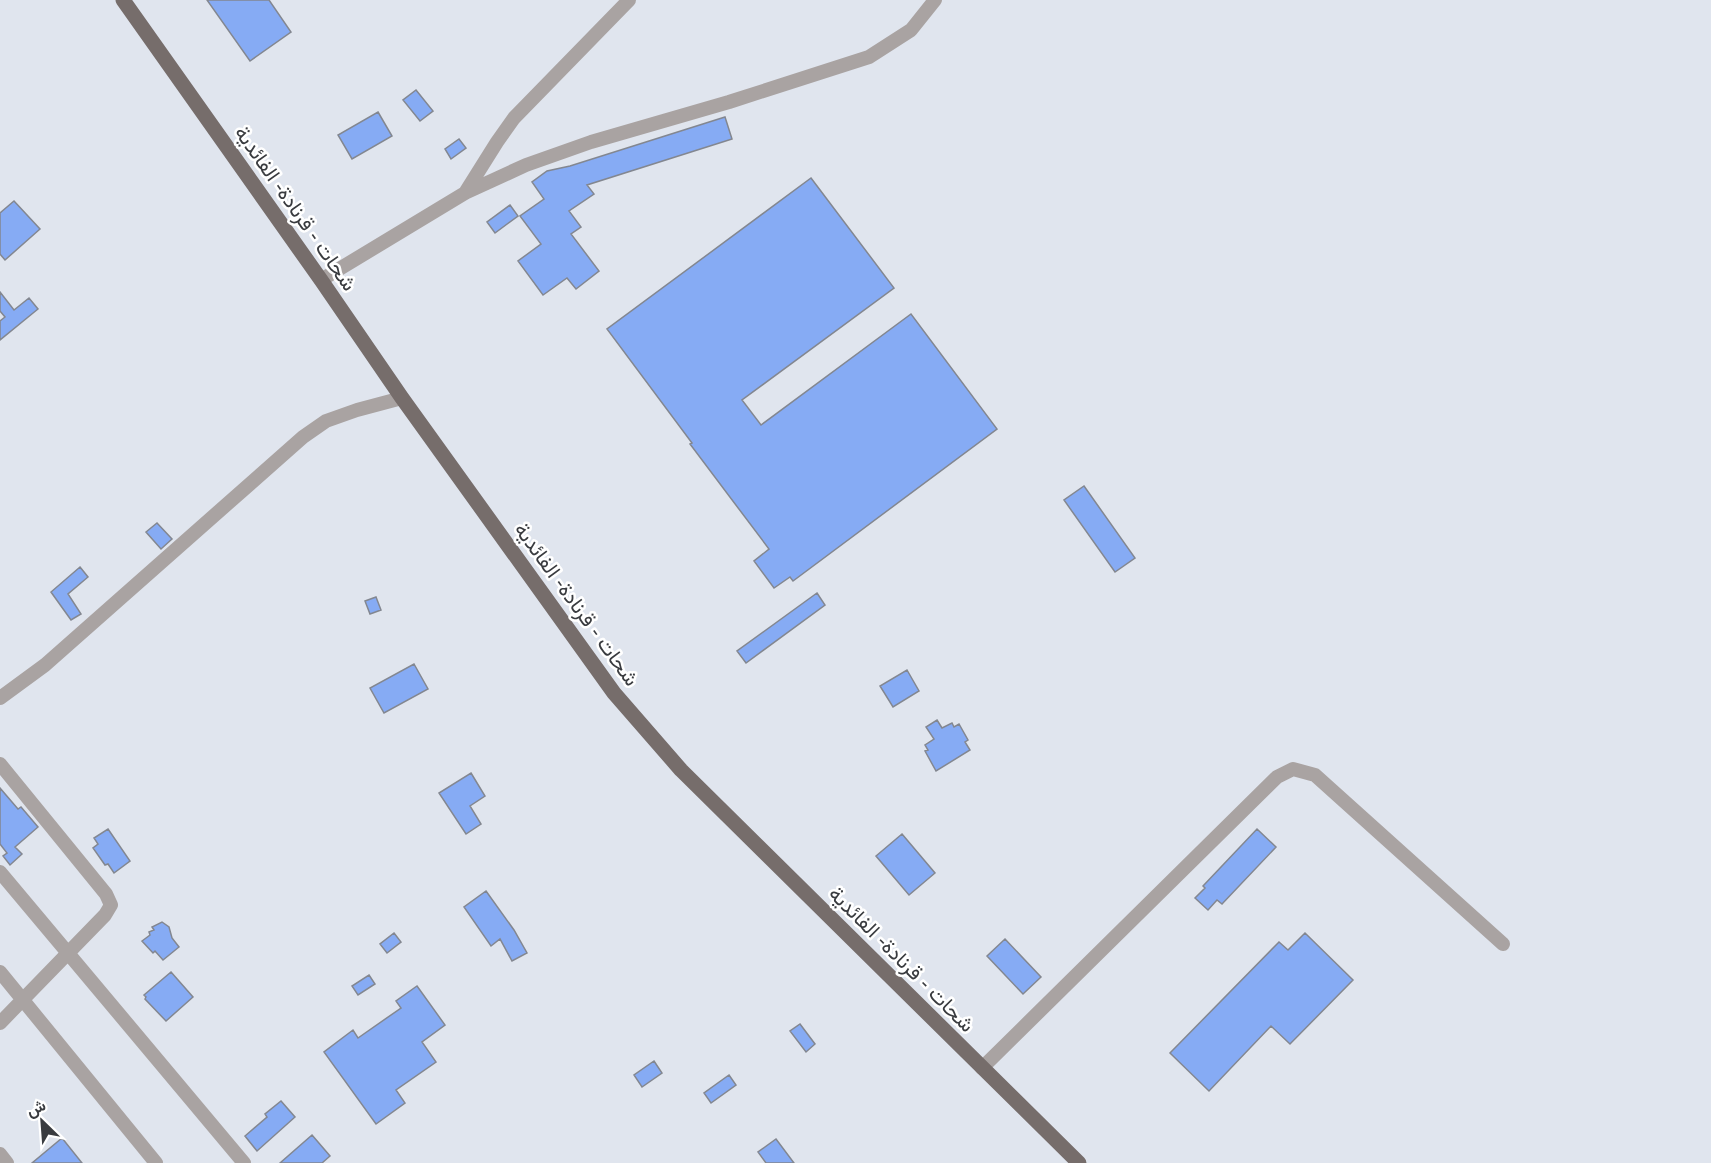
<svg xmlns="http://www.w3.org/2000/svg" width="1711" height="1163" viewBox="0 0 1711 1163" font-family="Helvetica,Vazirmatn,sans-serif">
  <rect width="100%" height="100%" fill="#e0e5ee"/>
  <!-- building -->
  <path fill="#86abf4" stroke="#838790" stroke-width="1.5" d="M207,0H269L291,32L250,61Z
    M416,90L433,111L420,121L403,100Z
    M378,112L392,136L352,159L338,135Z
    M725,117L732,139L587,185L594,194L569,211L581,227L571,234L599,271L576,289L567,278L543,295L518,261L541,244L520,216L544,199L532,182L547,171L570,166Z
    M459,139L466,148L451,159L445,149Z
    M811,178L894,288L742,400L761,425L911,314L997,429L793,581L790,577L774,588L754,561L769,549L690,444L692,443L607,329Z
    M14,201L40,229L5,260L0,254V213Z
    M510,205L518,216L495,233L487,222Z
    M0,292L14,310L29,298L38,309L0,340V321L5,317L0,311Z
    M1084,486L1135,558L1115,572L1064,500Z
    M157,523L172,539L161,549L146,532Z
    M80,567L88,577L68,594L81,614L71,620L51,592Z
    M817,593L825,605L746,663L737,651Z
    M376,597L381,610L370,614L365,601Z
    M414,664L428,689L384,713L370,688Z
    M907,670L919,691L893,707L880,686Z
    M937,720L942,728L952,723L954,727L959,724L968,740L965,742L970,750L936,771L925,751L928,750L925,745L934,739L926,727Z
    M471,773L485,796L470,806L481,824L466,834L439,793Z
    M0,788L18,809L21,807L38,827L15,847L22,854L10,865L3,856L7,853L0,844Z
    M108,829L130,861L114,873L108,864L105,865L93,848L98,844L94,838Z
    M1257,829L1276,847L1222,904L1217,900L1208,910L1195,898L1205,888L1203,886Z
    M902,834L935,873L909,895L876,856Z
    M486,891L514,930L527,953L512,961L500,939L491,946L464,907Z
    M162,922L169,927L172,938L179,947L163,960L155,951L153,953L142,941L150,935L149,932L154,930L152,927Z
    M394,933L401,942L387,953L380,944Z
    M1305,933L1353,980L1290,1044L1271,1026L1209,1091L1170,1053L1279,942L1288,950Z
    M1005,939L1041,977L1023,994L987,956Z
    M171,972L193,997L166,1021L145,999L146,997L144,995Z
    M369,975L375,984L358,995L352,986Z
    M417,986L445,1025L422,1042L436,1062L396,1090L405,1103L376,1124L324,1052L353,1030L358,1038L401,1008L396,1001Z
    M800,1024L815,1044L806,1052L790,1031Z
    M654,1061L662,1073L642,1087L634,1075Z
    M729,1075L736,1085L711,1103L704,1093Z
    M281,1101L295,1117L257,1151L245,1136L267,1117L265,1114Z
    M312,1135L330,1156L322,1163H280Z
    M62,1138L82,1163H32Z
    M776,1139L794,1163H766L758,1152Z"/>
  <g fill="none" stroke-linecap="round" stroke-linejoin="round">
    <!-- street -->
    <path stroke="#a9a3a2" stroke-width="14" d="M465,193L497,142L514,118L629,0
      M321,280L465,193L526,165L591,142L729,102L869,57L911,30L935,0
      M0,698L45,665L303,437L326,421L357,410L402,398
      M0,764L106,894L111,905L105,915L0,1023
      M0,872L244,1163
      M0,972L156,1163
      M982,1068L1277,777L1293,769L1315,775L1503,944
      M0,1154L7,1163"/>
    <!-- primary -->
    <path stroke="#766d6b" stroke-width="15" d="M123,0L321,280L402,398L614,693L681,770L1079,1163"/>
  </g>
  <g text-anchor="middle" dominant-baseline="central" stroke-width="5" stroke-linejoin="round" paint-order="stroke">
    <!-- street labels -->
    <g font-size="21" fill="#393b3f" stroke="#fff">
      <text transform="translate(296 208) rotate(55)">شحات - قرنادة- الفائدية</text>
      <text transform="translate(577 604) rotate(54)">شحات - قرنادة- الفائدية</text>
      <text transform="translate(902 959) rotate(45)">شحات - قرنادة- الفائدية</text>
    </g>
  </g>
  <!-- north arrow -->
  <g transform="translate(42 1121) rotate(335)" stroke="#ffffff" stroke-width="4.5" paint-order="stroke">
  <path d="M0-4.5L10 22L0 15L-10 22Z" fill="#393b3f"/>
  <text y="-9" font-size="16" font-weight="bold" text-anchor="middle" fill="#393b3f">ش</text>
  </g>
</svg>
